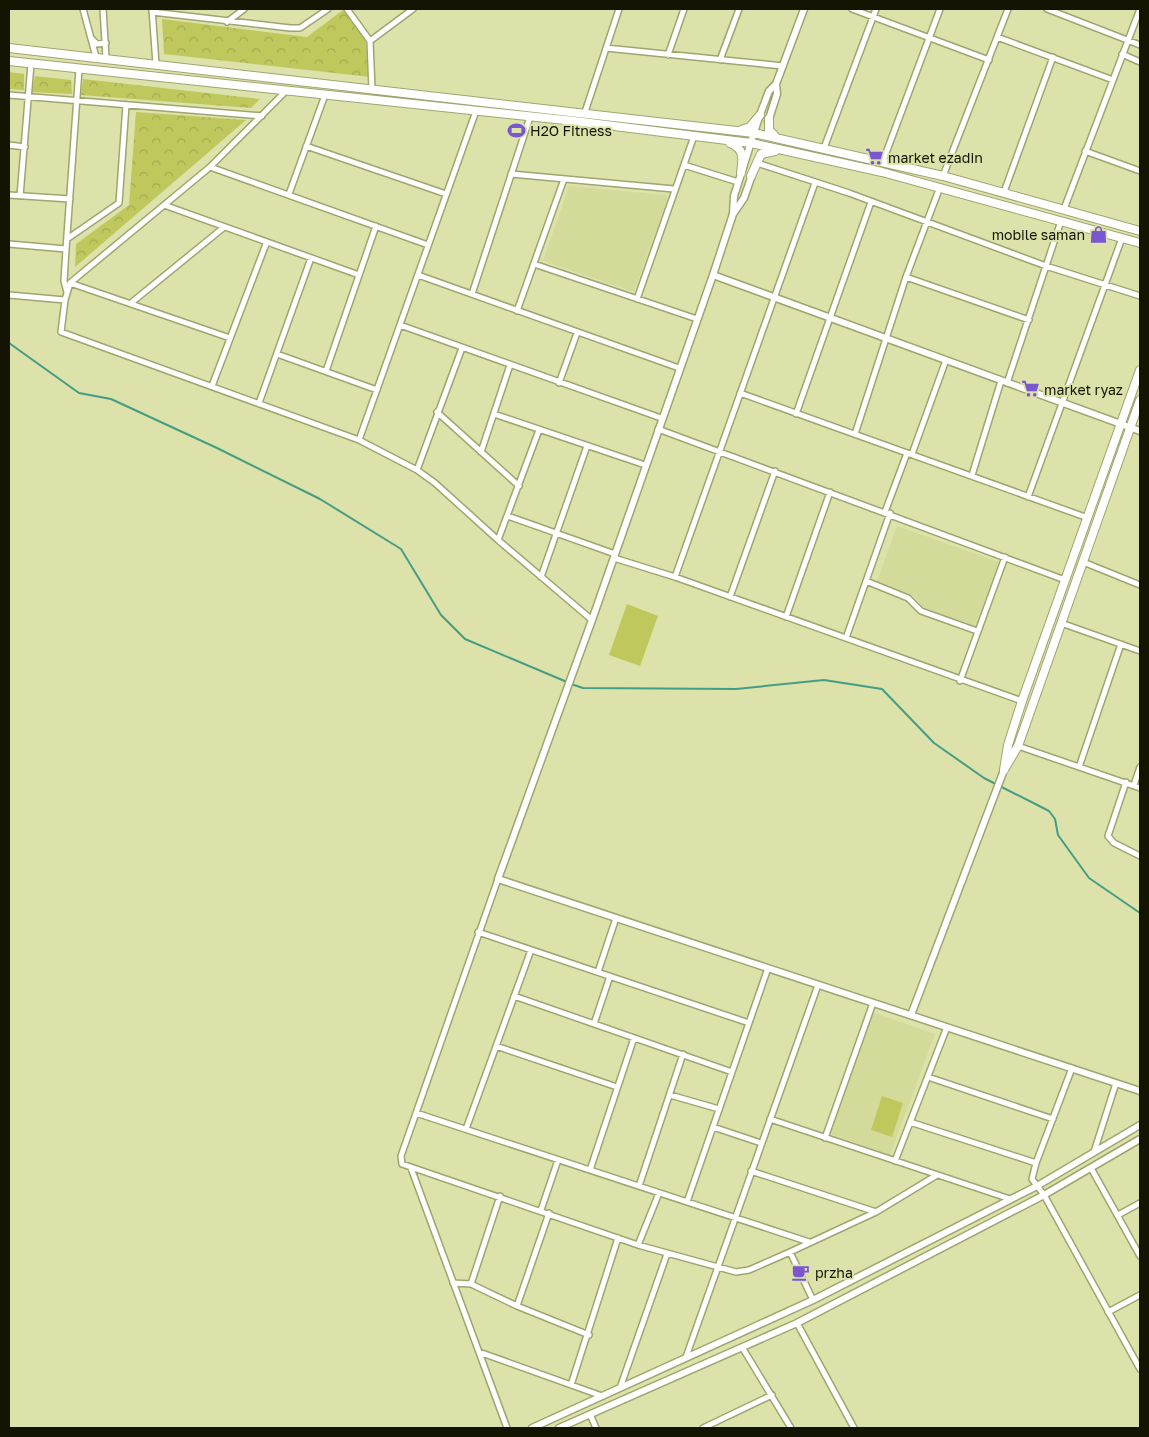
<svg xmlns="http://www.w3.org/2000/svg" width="1149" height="1437" viewBox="0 0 1149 1437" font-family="'Golos Text',sans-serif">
  <defs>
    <pattern id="forest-crowns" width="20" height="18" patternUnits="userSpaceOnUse" patternTransform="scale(1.25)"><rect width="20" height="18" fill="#bfc85c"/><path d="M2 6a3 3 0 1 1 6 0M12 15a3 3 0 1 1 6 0" fill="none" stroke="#a3ab4e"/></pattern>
  </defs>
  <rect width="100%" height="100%" fill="#dce2a9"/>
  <!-- built -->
  <path fill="#d4db9a" d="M569,186L666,195L667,200L634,292L543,261Z
    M897,526L999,562L975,626L924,608L914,596L876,584Z
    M872,1012L935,1034L890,1155L828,1133Z"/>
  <!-- forest -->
  <path fill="url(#forest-crowns)" d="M343,10L365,38L370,77L164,54L162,19L307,37Z
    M9,72L24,74V90L9,89Z
    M35,76L71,80L72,94L32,92Z
    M83,79L260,99L251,108L81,95Z
    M136,112L246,120L75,267L76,244L129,205Z"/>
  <!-- pitch -->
  <path fill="#bfc85c" d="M627,604L658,616L640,666L609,655Z
    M882,1096L903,1103L892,1137L871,1130Z"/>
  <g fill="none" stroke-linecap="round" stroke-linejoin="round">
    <!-- stream -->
    <path stroke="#459d85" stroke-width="2" d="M9,343L79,393L111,399L217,448L320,499L401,549L441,615L465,639L567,682
      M571,684L583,688L736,689L824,680L882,689L934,743L984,778L1049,811L1055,819L1058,835L1089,878L1140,913"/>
    <defs>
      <path id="minor" d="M83,9L96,57
        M103,9L106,58
        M152,9L156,64
        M347,9L370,41L372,90
        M852,9L989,60
        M1047,9L1140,45
        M152,12L290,28H300L328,9
        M227,22L244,9
        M997,37L1113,80
        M91,38L97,44L106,43
        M370,41L413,9
        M606,48L783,66
        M1122,54L1140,62
        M668,55L684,9
        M720,60L739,9
        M286,91L210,167L70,283L65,300L61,332L359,440L417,470L435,483L498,540L592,620
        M9,95L262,116
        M585,112L619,9
        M9,145L25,147
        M306,146L446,194
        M824,148L876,9
        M1085,151L1140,171
        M883,161L940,9
        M757,163L849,193L1046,266L1140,296
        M684,165L738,182
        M210,167L428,245
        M511,174L674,189
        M943,176L1008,9
        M1004,192L1053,57
        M289,194L325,95
        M9,195L70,199
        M20,196L31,64
        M164,205L359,275
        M1064,209L1140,9
        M67,239L119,203L126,105
        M9,244L66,249
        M534,264L697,319
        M418,275L679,368
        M906,277L1029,320
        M70,283L230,338
        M67,292L64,281L66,249L79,69
        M472,294L530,117
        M9,295L65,300
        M637,299L694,136
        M131,303L223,228
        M517,311L564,179
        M400,325L661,418
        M277,354L377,390
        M326,371L376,226
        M559,383L577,333
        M1007,383L1061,221
        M212,386L266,244
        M740,393L1088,518
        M259,403L311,258
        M437,412L519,486
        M494,414L645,465
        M796,414L871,202
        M658,429L1065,580
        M855,434L906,277L940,187
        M359,440L476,111
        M481,452L510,365
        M912,454L946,360
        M417,470L462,348
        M972,475L1001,381
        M1028,497L1122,238
        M885,512L907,453
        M508,516L615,554
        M498,540L539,430
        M614,558L675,577L1022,701
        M1083,562L1140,585
        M541,577L587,446
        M675,577L815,183
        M866,581L908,598L921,611L977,631
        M730,597L775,471
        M786,617L830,492
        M1061,623L1140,651
        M846,638L890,513
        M960,681L1005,557
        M1018,746L1140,788
        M1079,767L1121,644
        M1126,782L1108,836L1114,843L1140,856
        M1134,785L1140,767
        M498,879L401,1156L402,1164L638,1245L736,1272L749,1270L790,1252L876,1212L937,1175
        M478,932L749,1023
        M598,972L616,918
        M514,996L732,1072
        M594,1024L610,976
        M496,1046L617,1087
        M1072,1068L1036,1163L1032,1179L1044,1195L1140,1369
        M928,1077L1053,1119
        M670,1095L719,1109
        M416,1113L809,1242
        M770,1119L1010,1199
        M910,1122L1036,1163
        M713,1127L761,1143
        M466,1129L531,950
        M825,1138L873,1003
        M1094,1152L1116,1083
        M895,1161L947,1027
        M411,1168L507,1428
        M1091,1168L1140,1256
        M590,1170L634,1038
        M751,1171L876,1212
        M639,1186L683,1054
        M687,1202L768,968
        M541,1210L558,1160
        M1118,1215L1140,1203
        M638,1245L659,1193
        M790,1252L813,1300
        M453,1283L471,1284L517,1306L589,1335
        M471,1284L500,1196
        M517,1306L549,1213
        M1108,1312L1140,1295
        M797,1323L854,1428
        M742,1347L791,1428
        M479,1352L602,1396
        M686,1357L818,985
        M571,1385L618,1238
        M620,1388L667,1254
        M590,1414L596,1428
        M703,1428L772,1395"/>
      <path id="tertiary" d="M804,9L776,84L769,91L758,120L734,196L733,214L713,275L592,620L498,879L1140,1091
        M768,122L777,94L776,84
        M733,214L744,198L753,172
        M713,275L1140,431
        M911,1015L1004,770
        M532,1428L813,1300L1037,1186L1140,1125
        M559,1428L797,1323L1044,1195L1140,1139"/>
      <path id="secondary" d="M9,48L754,133L943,176L1140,231
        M9,61L574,121L751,143L882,172L1140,243
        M769,119V130L774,135
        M741,130L750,127L760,115
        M730,143C745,149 743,159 741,173
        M751,176L761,154L775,151
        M1005,768L1018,746L1140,400
        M1004,770L1008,745L1022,701L1140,370"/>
    </defs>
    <!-- minor casing -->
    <use href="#minor" stroke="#a0a56f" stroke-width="8"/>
    <!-- tertiary casing -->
    <use href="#tertiary" stroke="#a0a56f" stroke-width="9"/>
    <!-- secondary casing -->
    <use href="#secondary" stroke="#a0a56f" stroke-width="10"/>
    <!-- minor -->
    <use href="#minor" stroke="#fff" stroke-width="5"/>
    <!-- tertiary -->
    <use href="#tertiary" stroke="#fff" stroke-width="6"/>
    <!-- secondary -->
    <use href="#secondary" stroke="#fff" stroke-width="8"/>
  </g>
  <!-- icons -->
  <defs>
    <symbol id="stadium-bare" viewBox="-9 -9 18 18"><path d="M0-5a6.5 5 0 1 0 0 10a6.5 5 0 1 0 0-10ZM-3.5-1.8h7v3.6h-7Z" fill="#7a56d0" stroke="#dce2a9" stroke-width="2.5" paint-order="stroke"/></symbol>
    <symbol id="supermarket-bare" viewBox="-9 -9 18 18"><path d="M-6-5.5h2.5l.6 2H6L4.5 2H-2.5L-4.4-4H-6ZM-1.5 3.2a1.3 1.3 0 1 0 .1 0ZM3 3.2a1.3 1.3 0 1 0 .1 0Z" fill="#7a56d0" stroke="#dce2a9" stroke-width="2.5" paint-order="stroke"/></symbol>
    <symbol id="shop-bare" viewBox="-9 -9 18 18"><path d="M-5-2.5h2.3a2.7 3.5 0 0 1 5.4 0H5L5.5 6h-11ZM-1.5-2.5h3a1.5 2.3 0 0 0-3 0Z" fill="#7a56d0" stroke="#dce2a9" stroke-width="2.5" paint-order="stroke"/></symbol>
    <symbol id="cafe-bare" viewBox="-9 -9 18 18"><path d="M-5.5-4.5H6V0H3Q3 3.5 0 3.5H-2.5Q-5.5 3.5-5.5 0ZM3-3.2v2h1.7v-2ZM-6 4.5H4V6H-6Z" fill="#7a56d0" stroke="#dce2a9" stroke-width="2.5" paint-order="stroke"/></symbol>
  </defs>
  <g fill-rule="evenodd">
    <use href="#stadium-bare" x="504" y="118" width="25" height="25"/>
    <use href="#supermarket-bare" x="862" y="144" width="25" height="25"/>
    <use href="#shop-bare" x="1086" y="222" width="25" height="25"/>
    <use href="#supermarket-bare" x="1018" y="376" width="25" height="25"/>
    <use href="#cafe-bare" x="788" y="1260" width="25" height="25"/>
  </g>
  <g text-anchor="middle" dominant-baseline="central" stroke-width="4" stroke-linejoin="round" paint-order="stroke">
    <!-- poi labels -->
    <g font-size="14" fill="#131401" stroke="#dce2a9" text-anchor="start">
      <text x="530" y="130">H2O Fitness</text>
      <text x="888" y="157">market ezadin</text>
      <text x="1085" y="234" text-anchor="end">mobile saman</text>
      <text x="1044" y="389">market ryaz</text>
      <text x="815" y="1272">przha</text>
    </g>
  </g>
  <!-- border -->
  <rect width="1149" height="1437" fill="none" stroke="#131401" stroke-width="20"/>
</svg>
